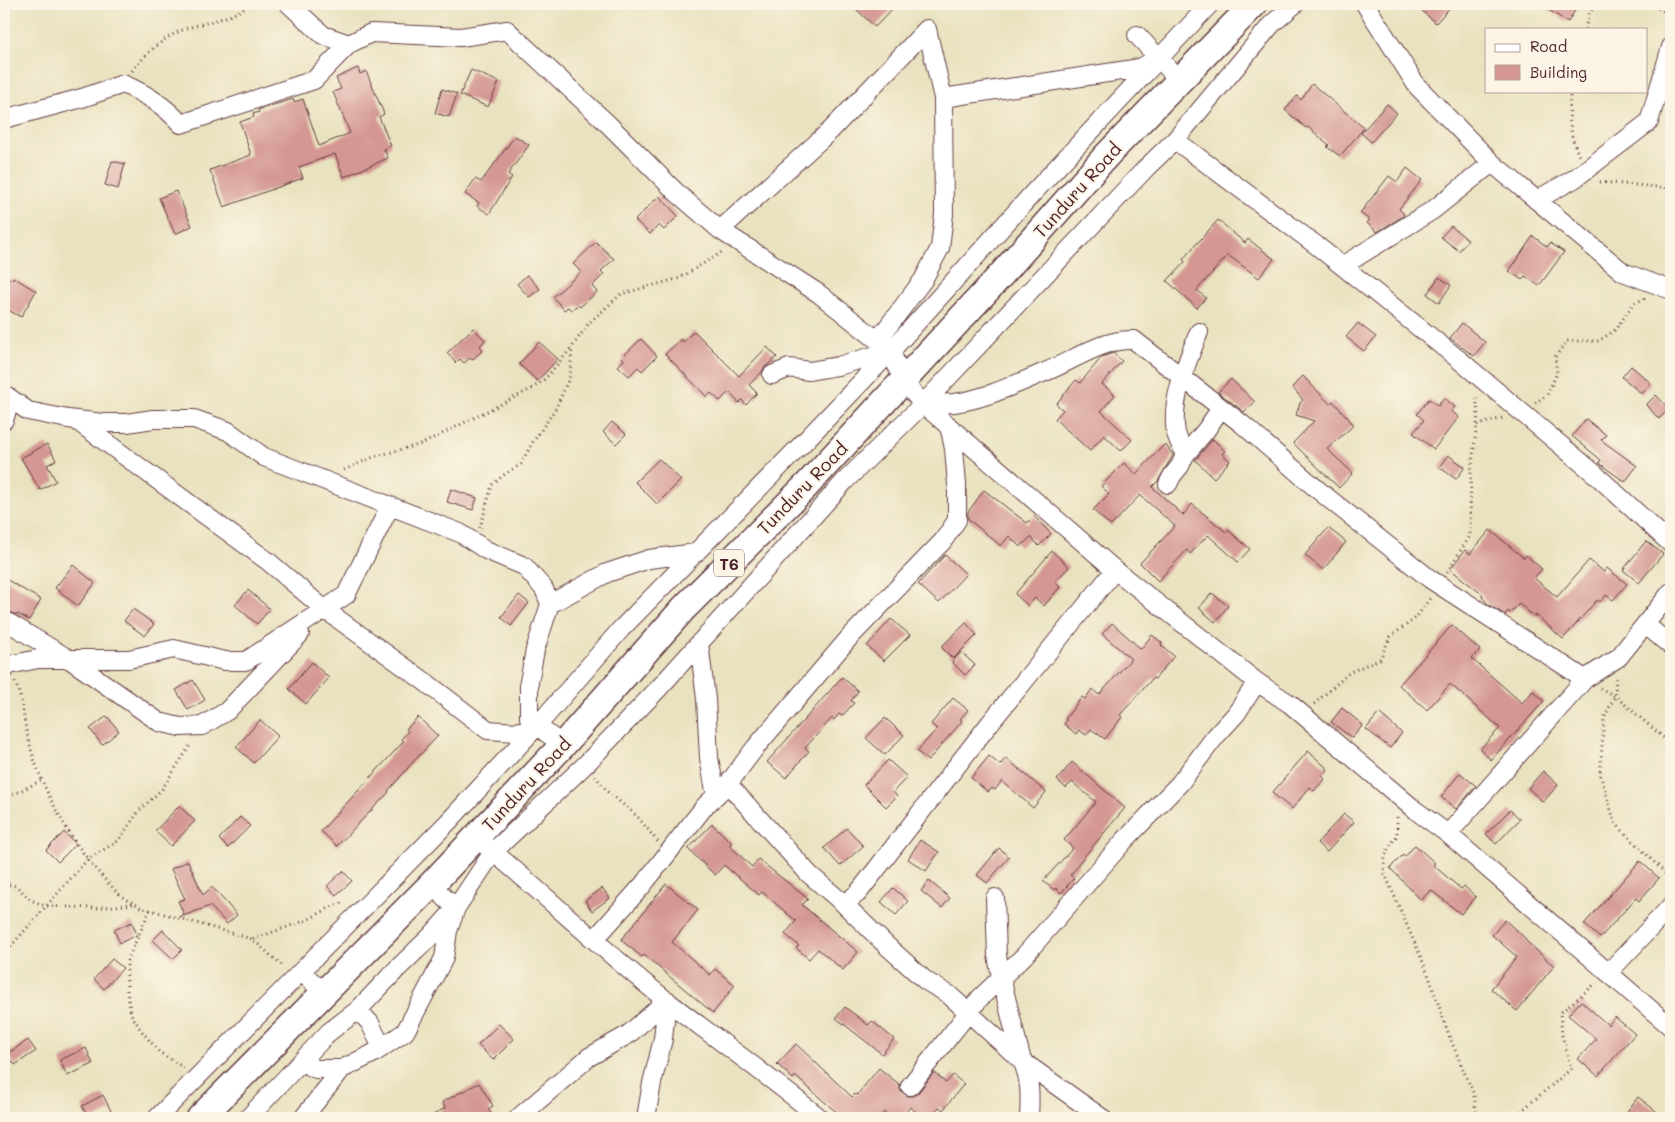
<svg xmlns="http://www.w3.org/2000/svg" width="1675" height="1122" viewBox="0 0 1675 1122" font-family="Mali,sans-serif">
  <rect width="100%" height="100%" fill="#fcf5e5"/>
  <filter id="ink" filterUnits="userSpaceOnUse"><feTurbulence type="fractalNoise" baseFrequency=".02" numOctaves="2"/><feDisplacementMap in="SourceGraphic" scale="10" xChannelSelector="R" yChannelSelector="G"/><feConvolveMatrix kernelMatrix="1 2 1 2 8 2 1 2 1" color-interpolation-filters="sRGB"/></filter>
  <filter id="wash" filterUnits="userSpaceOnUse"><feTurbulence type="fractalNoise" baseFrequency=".0096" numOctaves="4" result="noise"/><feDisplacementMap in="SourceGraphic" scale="20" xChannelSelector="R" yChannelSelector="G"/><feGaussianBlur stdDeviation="1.12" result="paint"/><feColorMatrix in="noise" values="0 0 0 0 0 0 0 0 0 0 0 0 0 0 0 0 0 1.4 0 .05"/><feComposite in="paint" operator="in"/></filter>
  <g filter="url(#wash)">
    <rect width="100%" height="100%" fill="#e9e2c0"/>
    <g id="blocks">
      <!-- building -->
      <path fill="#d49793" d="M851,4H897L875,27Z
        M1414,4H1453L1436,23Z
        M1539,4H1579L1568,22Z
        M358,68L360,74L366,71L384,114L379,117L391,146L384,149L388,158L344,177L335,154L299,167L303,178L224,207L210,170L251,155L240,122L254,117L253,114L259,112L258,110L293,99L294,102L303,99L319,146L350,133L333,92L341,89L336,78Z
        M471,70L499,82L488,107L460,95Z
        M1312,84L1364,128L1340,156L1327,147L1329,145L1308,127L1306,128L1285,110L1297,96L1301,100Z
        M442,89L457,94L449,117L435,113Z
        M1387,104L1397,113L1371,142L1361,133Z
        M515,136L529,145L508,174L512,177L489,214L477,206L479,203L465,194L475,179L481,182Z
        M112,161L125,164L118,189L105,185Z
        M1407,168L1422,180L1399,209L1404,214L1402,217L1377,232L1367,223L1370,220L1360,213L1389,176L1397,182Z
        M176,191L192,226L175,234L159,198Z
        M659,196L678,216L664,230L659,225L650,234L635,220Z
        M1218,220L1245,243L1248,239L1274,259L1259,278L1228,255L1197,290L1206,298L1197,308L1167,281L1185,262L1183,259Z
        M1451,226L1468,240L1459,251L1441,237Z
        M1533,236L1547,247L1550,243L1564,252L1539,286L1525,276L1522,280L1509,271Z
        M596,242L614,259L601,271L604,274L592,286L597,292L580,307L578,305L571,310L568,307L564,310L553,297L581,272L573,264Z
        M527,275L540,289L529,297L517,284Z
        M4,276L12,280L13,277L36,291L21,317L4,308Z
        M1439,277L1451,285L1439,303L1427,294Z
        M1358,323L1376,337L1364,351L1346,337Z
        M1462,323L1485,342L1474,356L1450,338Z
        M473,328L485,340L480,346L483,350L472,360L470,358L464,363L460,359L456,363L447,353Z
        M694,331L739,376L767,347L777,357L764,368L762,372L749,385L757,393L746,405L742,400L739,403L729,392L720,401L711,393L707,397L665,354L681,339L683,342Z
        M641,339L657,356L642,371L638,367L629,376L618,366L624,360L622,357Z
        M539,342L558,359L537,381L519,364Z
        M1113,353L1122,361L1102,384L1115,395L1101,411L1132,440L1121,451L1104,435L1090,451L1055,419L1063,410L1056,404L1076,380L1080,383L1102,357Z
        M1631,366L1651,383L1642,394L1622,377Z
        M1303,376L1330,404L1333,401L1354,425L1327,449L1353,473L1339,488L1293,443L1314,421L1296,415L1300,403L1303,400L1292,387Z
        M1231,379L1255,402L1244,412L1218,392Z
        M1656,395L1669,409L1659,419L1646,405Z
        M1444,398L1455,407L1451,411L1459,417L1434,449L1413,433L1424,420L1417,414L1429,399L1438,406Z
        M1586,419L1606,435L1601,440L1637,466L1625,482L1599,463L1601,460L1572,436Z
        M612,422L626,434L616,444L603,432Z
        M1213,439L1225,451L1222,454L1230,461L1214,478L1195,460Z
        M47,444L56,460L47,465L56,481L40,490L21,458Z
        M1165,444L1173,455L1158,481L1152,487L1183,515L1192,504L1226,532L1228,530L1250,549L1238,562L1208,535L1190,554L1187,550L1158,581L1140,563L1175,526L1140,495L1111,526L1093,510L1109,494L1101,486L1124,463L1136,474Z
        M1448,455L1465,467L1456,479L1439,467Z
        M659,459L681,480L657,504L635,482Z
        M451,489L477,498L473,510L447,502Z
        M984,490L1027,523L1034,516L1051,534L1039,546L1031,537L1020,547L1009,536L1001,546L968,519V512Z
        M1328,528L1346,542L1323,570L1305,555Z
        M1490,530L1524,558L1526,555L1542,569L1534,578L1557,597L1589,560L1604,572L1607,568L1627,584L1613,600L1606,595L1600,602L1597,600L1563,639L1536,615L1535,617L1519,604L1510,613L1508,611L1505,615L1489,605L1482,597L1483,595L1450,569L1465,550L1470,554Z
        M1646,541L1663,554L1639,583L1623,570Z
        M1052,551L1069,567L1055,582L1060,587L1044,606L1035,598L1028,606L1015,594Z
        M945,555L966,574L939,603L918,584Z
        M73,565L95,583L78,606L55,588Z
        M4,578L41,600L29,620L18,614L16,615L4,609Z
        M248,590L270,609L257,624L235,605Z
        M1212,593L1228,606L1215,622L1199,608Z
        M519,595L529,603L511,626L501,617Z
        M133,609L154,624L145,636L124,621Z
        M891,619L910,635L884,661L867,646Z
        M966,623L977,635L953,659L941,647Z
        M1112,623L1141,649L1152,635L1162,643L1161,645L1174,656L1155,679L1153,678L1120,715L1122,717L1105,739L1091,729L1086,735L1079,730L1076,734L1064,724L1067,720L1065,719L1082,697L1085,699L1092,689L1099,695L1131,659L1102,634Z
        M1452,625L1480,650L1472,659L1522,703L1533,691L1544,701L1491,760L1480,749L1500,728L1450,684L1427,710L1399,685Z
        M961,652L975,665L965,675L952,662Z
        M312,662L329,678L306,704L289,689Z
        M842,677L858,691L851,701L854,703L842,716L839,714L834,720L832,718L805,748L809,751L786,778L767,762Z
        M193,680L205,700L188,710L176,690Z
        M953,698L968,710L960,719L962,721L928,761L917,751L937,729L931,724Z
        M1342,708L1363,725L1352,738L1331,722Z
        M1379,713L1402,733L1390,748L1366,729Z
        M107,716L119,731L102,745L90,729Z
        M418,717L438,736L413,762L388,791L389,792L337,846L321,831L404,741L401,739L408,731L406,729Z
        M885,718L904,735L885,755L866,738Z
        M260,720L278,736L254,763L236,747Z
        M1308,751L1328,769L1322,776L1325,779L1314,791L1310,787L1292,809L1272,793Z
        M989,756L1000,765L1006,758L1046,792L1033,808L1002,781L995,790L992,788L988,792L971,778Z
        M888,760L907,777L893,792L897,796L886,807L864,785Z
        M1072,762L1125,808L1078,864L1079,865L1070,875L1074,878L1061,893L1056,888L1054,890L1043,881L1073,848L1064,840L1096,802L1072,782L1066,788L1057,780Z
        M1543,771L1558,785L1543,802L1528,788Z
        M1460,773L1476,786L1456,809L1441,797Z
        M179,806L195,821L171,846L155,831Z
        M1510,810L1520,819L1496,844L1486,834Z
        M1344,814L1354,822L1327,852L1317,843Z
        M240,817L250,826L228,848L219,839Z
        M712,824L732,843L729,845L752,867L758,859L808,899L802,905L858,952L843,970L818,949L809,959L796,948L799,946L785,934L796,921L762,892L759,895L724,865L715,875L688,849Z
        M847,828L863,846L840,866L824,848Z
        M64,832L76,844L58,862L46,850Z
        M920,840L939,852L926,871L908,859Z
        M1415,845L1435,863L1433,865L1461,889L1464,886L1476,897L1461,914L1431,890L1421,900L1390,868L1403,855L1405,857Z
        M999,848L1009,857L987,883L977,875Z
        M188,861L203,895L212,887L237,915L227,924L210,906L180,917L184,914L178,901L185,899L171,869Z
        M1640,861L1659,878L1639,901L1636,898L1600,938L1584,924Z
        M343,871L352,881L336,895L327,886Z
        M929,881L950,898L942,908L921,891Z
        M666,884L698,910L672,942L710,975L715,969L735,985L713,1013L644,955L642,957L621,940Z
        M602,888L610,898L592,911L585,901Z
        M893,888L908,901L896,915L881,902Z
        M1505,920L1526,939L1525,940L1554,966L1517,1011L1491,989L1517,957L1492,935Z
        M132,922L137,935L120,943L114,930Z
        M163,930L182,950L173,959L153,940Z
        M112,959L123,968L104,989L94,979Z
        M1581,1001L1608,1025L1615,1017L1635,1034L1598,1076L1578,1059L1596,1039L1568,1015Z
        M845,1007L868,1025L872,1021L894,1039L882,1054L836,1018Z
        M499,1024L514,1039L493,1060L478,1045Z
        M28,1040L36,1051L15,1065L7,1054Z
        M796,1044L852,1097L855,1094L857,1095L879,1068L900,1085V1090L908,1096H913L918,1093L934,1072L946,1083L953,1075L964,1084L943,1110L939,1107L930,1118H924L910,1107L901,1118H893L884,1112L879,1118H843L795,1076L793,1079L777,1064Z
        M86,1048L93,1064L67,1076L60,1060Z
        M479,1083L493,1106L488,1109L494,1118H428L445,1108L442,1102Z
        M103,1095L111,1111L95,1118H88L82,1106Z
        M1638,1097L1665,1118H1622Z"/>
    </g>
  </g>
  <g filter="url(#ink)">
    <use href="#blocks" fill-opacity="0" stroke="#623c41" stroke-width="1"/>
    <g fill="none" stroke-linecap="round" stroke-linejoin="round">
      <defs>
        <path id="minor" d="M289,4L323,35L349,44L371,33L461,37L507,30L608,124L677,193L720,230L818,293L891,351L903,381L923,404L1115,570L1257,682L1290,704L1415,810L1448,834L1671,1027
          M1365,4L1417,86L1492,163L1623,272L1671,290
          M1137,35L1179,80
          M943,98L1140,68L1153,61
          M4,119L82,98L123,84C146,94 164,105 181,124L314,80L349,44
          M1175,140L1316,245L1457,358L1595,474L1671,544
          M1536,200L1574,179L1649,122L1671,47
          M720,230L830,131L927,29
          M1342,266L1433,210L1492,163
          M878,340L923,280L940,248L944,214L943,98L927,29
          M772,375L789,368L809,371L838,366L890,351
          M4,394L28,411L68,419L103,423H127L153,419H194L228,431L264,457L460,533L486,550L524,566L544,589L550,604L535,650L529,682V718L537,726L563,745
          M923,404C933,403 943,404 954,403C985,399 1016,384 1045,372C1073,361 1103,338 1134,340L1242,424L1318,490L1430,579L1585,679
          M4,420L11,399
          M77,421L269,562L324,609L424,681L488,730L517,732L536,726
          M1185,455C1182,448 1178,440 1176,433C1170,401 1187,362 1199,332
          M1168,484L1172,476L1180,466L1185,455L1206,430L1221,408
          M550,604L607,573L649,559L696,553
          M4,620L69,659L159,722L180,727L202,726L227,711L300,634
          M1646,625L1671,646
          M699,643L706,699L709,758L716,796
          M4,670L9,665L38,659H129L174,649L225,661H246L346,595L390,506
          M728,784L809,874L844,904L887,946L926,981L948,994L1022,1061L1102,1118
          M1448,834L1585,679L1619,657L1671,592
          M486,846C547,896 604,952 667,1001C718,1040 770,1077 820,1118
          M995,898L997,955L1001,978L1022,1061C1031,1079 1030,1099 1029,1118
          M844,904L858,893L990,723L1115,570
          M594,940L642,886L705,806L728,784L755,748L849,638L943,541L957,520V484L954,449L951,434L948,425
          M302,972L325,994
          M1608,973L1671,906
          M358,1010L370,1023L382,1048
          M301,1062L316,1069H342
          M910,1086L980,998L1024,956L1124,841L1180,783L1215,737L1236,714L1257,682
          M157,1118L450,820L537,726L621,629L805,441L891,351L1033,193L1210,4
          M248,1118L329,1032L358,1010L395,971L431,936L456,908L493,852L586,764L659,688L844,482L923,404L1147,167L1175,140L1272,24L1295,4
          M303,1118L342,1069L374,1053L405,1032L444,958L448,931L456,908L431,885
          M518,1118L589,1057L629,1034L667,1000
          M646,1118L652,1083L663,1039L667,1000"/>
        <path id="highway" d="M200,1118L431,885L563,745L684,608L806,486L1001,275L1107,155L1254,4"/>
      </defs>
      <!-- minor casing -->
      <use href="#minor" stroke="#623c41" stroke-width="20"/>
      <!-- highway casing -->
      <use href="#highway" stroke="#623c41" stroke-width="29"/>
      <!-- path -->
      <path stroke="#623c41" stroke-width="3" stroke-dasharray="1 4" stroke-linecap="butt" d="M1649,4L1671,15
        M1585,29L1589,14L1595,4
        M132,71C146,54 160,40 180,31C201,22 232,20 249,4
        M1571,91C1567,114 1570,136 1579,156
        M1600,182L1671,188
        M1535,403L1547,395L1557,373L1555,357L1567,341H1599L1615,330L1634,303L1646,298
        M1477,425L1503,418
        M344,470L376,456L422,444L533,388L545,379L572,347L589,323L621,294L680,278L722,252
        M480,528L492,485L505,474L521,464L531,445L556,408L570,376L572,348
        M1447,572L1470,536L1471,472L1478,415L1476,395
        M1616,678L1615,696L1604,718L1600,774L1615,823L1671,879
        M15,682C23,700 23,716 27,734C39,785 66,834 99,873C108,882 116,893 127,900C131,902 136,904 140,907L252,939L284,967
        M1600,688L1615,696L1671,744
        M1314,704L1350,672L1380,659L1390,637L1416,618L1430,598
        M595,776L608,792L637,816L658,842
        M4,799L42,780
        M1397,817V836L1389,847L1385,857L1384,872L1428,974L1450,1038L1474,1095L1477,1118
        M4,884L16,886L31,900L45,906L96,908L133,904
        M150,910L127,961V992L131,1014L141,1030L159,1052L184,1068
        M253,939L307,920L333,906L344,902
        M4,954L88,859L118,841L139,811L162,789L191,744
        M1513,1118L1571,1069L1562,1035L1560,1013L1595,984"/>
      <!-- minor -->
      <use href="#minor" stroke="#fff" stroke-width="18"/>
      <!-- highway -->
      <use href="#highway" stroke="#fff" stroke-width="26"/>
    </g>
  </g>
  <g text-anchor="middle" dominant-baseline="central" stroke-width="4" stroke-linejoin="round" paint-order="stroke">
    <!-- shield labels -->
    <rect fill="#fcf5e5" stroke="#7f5f63" stroke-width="1" x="714" y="549.5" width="30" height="27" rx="4"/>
    <g font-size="16" font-weight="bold" fill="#4a1f2b">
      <text x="729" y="563">T6</text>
    </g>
    <!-- street labels -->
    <g font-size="18" fill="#4a1f2b" stroke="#fcf5e5">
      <text transform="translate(1077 190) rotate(-48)">Tunduru Road</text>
      <text transform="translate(802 488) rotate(-46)">Tunduru Road</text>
      <text transform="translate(526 784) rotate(-47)">Tunduru Road</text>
    </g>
  </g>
  <!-- margin -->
  <rect width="1675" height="1122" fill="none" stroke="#fcf5e5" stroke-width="20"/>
  <!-- legend -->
  <rect x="1485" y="28" width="162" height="65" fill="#fcf5e5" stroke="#b59f9b"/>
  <rect x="1495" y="44" width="25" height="8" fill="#ffffff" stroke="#b59f9b"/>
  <text x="1530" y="52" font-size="15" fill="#4a1f2b">Road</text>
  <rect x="1495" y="65" width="25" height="15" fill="#d49793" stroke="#b59f9b"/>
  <text x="1530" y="78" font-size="15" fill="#4a1f2b">Building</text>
</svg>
